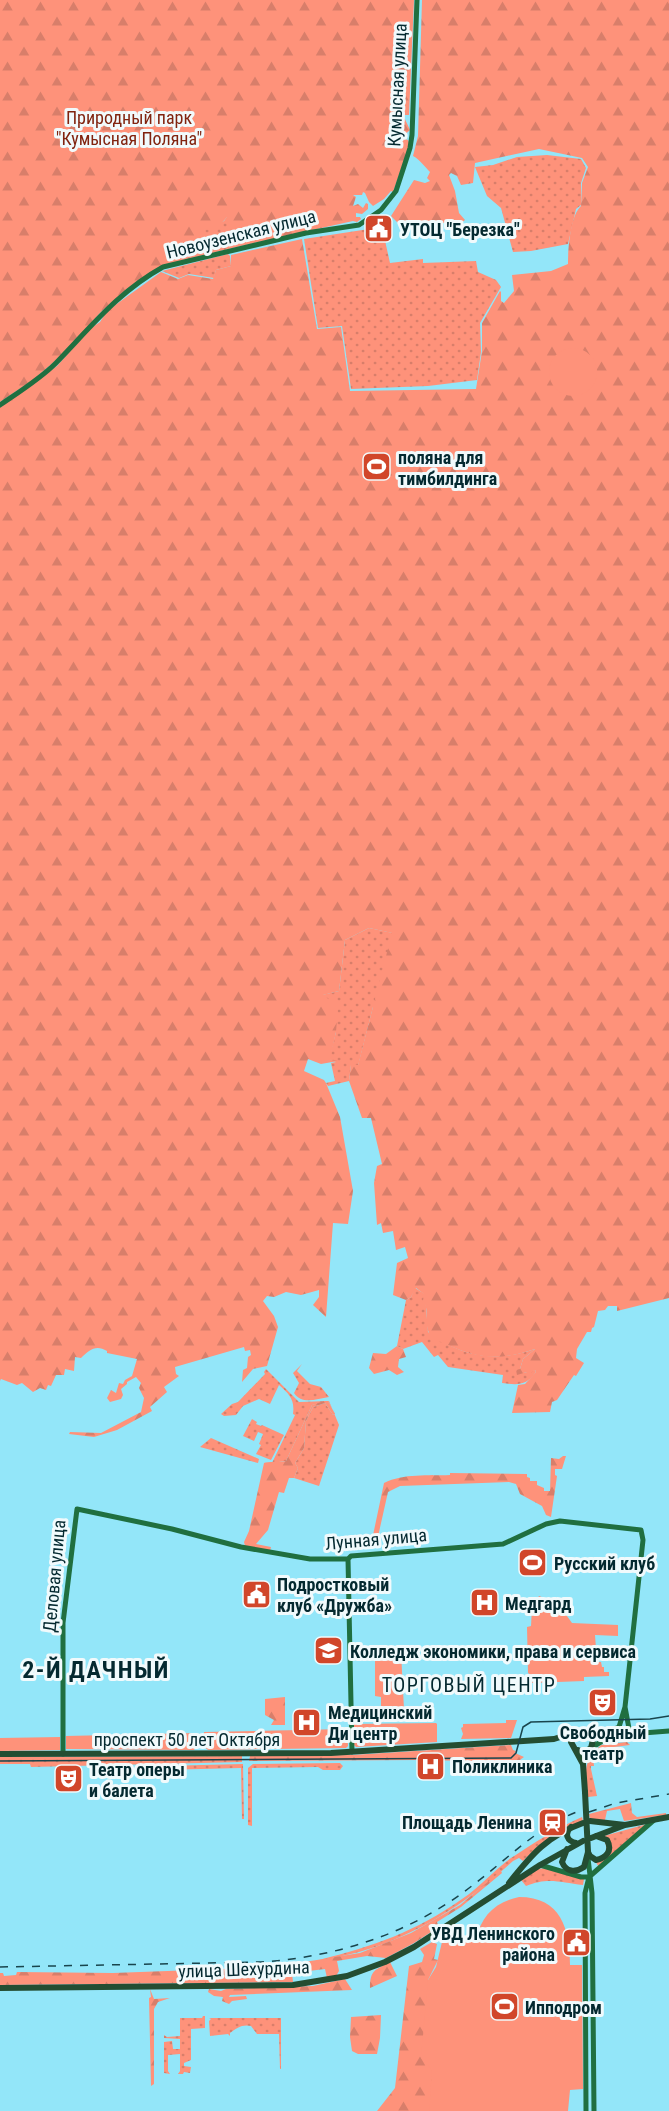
<svg xmlns="http://www.w3.org/2000/svg" width="669" height="2111" viewBox="0 0 669 2111" font-family="'Roboto Condensed',sans-serif">
  <defs>
    <pattern id="grass-dots" width="8" height="8" patternUnits="userSpaceOnUse" patternTransform="scale(1.5)"><rect width="8" height="8" fill="#fe927a"/><path d="M2 2h.1M6 6h.1" fill="none" stroke="#d87e6a" stroke-width="1.8" stroke-linecap="round"/></pattern>
    <pattern id="forest-firs" width="22" height="20" patternUnits="userSpaceOnUse" patternTransform="scale(1.5)"><rect width="22" height="20" fill="#fe927a"/><path d="M5 1l3.5 6h-7zM16 11l3.5 6h-7z" fill="#d87e6a"/></pattern>
  </defs>
  <rect width="100%" height="100%" fill="#93e6f9"/>
  <!-- grass -->
  <path fill="url(#grass-dots)" d="M547,155L581,159L586,168L581,183V205L576,209L568,244L531,251L513,252L501,208L487,196L475,167L493,165L517,157Z
    M228,215L239,231L241,246L212,253L203,230L224,221Z
    M382,227L390,263L423,259V263L476,261L478,272L496,280L501,287L480,323L481,352L477,380L428,386L351,389L342,326L318,328L304,239Z
    M228,254L230,256L231,266L216,270L214,278L189,274L179,278L162,271Z
    M369,928L393,933L375,1007H373L358,1066L351,1065L349,1081L328,1086L326,1083L335,1081L331,1063L336,1062L329,1059L336,1032L322,995L339,991L345,940Z
    M415,1288L425,1294L428,1332C462,1357 495,1363 535,1349L523,1359L520,1369L523,1373L535,1370L536,1372C526,1386 518,1385 502,1383L503,1375L448,1367L438,1355L434,1357L422,1342L403,1349L397,1346L406,1300L411,1297Z
    M302,1364L297,1371L310,1384L321,1387L329,1397C316,1399 302,1405 294,1393L299,1383L293,1373Z
    M266,1369L299,1402L329,1401L339,1425L319,1486L294,1478L298,1468L295,1463L304,1448L306,1421L313,1407L325,1403L333,1415L335,1414L328,1401L312,1405L286,1461L272,1463L295,1415L293,1414C295,1399 289,1394 279,1385L270,1404L259,1399L243,1406L236,1415L224,1416L221,1414L232,1404L238,1402L265,1374L264,1372Z
    M252,1419L257,1422L256,1424L261,1426L262,1425L284,1435L271,1460L256,1454L261,1445L259,1444L263,1434L258,1432L254,1441L243,1436Z
    M211,1438L259,1459L258,1463L200,1447Z
    M627,1742L630,1745L606,1748L602,1754L593,1757L594,1766H591V1769L597,1796L588,1797C586,1772 581,1763 601,1745Z
    M242,1756V1762L31,1767L30,1764H0V1757Z
    M340,1763L343,1766L340,1770H323L318,1767L252,1768V1826L248,1825V1768L253,1764Z
    M243,1764L244,1819H242L241,1768L161,1770V1766Z
    M582,1817L583,1821L537,1847L523,1861L519,1858L513,1861C460,1910 393,1951 319,1960C374,1946 415,1932 462,1899C480,1887 494,1870 511,1858C534,1843 557,1828 582,1817Z
    M647,1824L599,1867L595,1861L608,1856L604,1836Z
    M546,1868L584,1879L583,1885C560,1882 547,1877 526,1886L521,1880L538,1869Z
    M203,2016H205V2028L191,2029V2060L184,2063V2066L191,2067L190,2073L184,2072L183,2074H178L180,2071V2054L168,2055V2071L170,2074L164,2073V2042L172,2041L173,2049H180V2039L164,2038V2035L167,2037L180,2036V2018H202Z
    M209,2018H281V2069H280L279,2034H257L251,2026C242,2024 237,2028 230,2033V2036L228,2034L210,2036L209,2021L211,2019Z"/>
  <!-- forest -->
  <path fill="url(#forest-firs)" d="M0,0H414L409,115H405L404,117L410,130L401,138L408,140L410,144L393,192L391,191L384,199L373,206L369,202L365,193L363,192L362,195H353L356,197L353,206L358,204L363,208L366,203L368,204V209L362,214L356,213V217H360L361,219L357,222L353,221L241,246L239,233L227,217C221,225 214,229 204,230L212,253L162,266L126,290L101,312L62,355L33,380L0,402Z
    M422,0H669V1298L617,1311V1306H608L605,1310L598,1311L594,1327L592,1328L591,1332H587L577,1349L576,1358L584,1363L576,1376L574,1375L557,1400L552,1402L550,1412L512,1413L518,1385L525,1384L536,1372L535,1370L529,1374L527,1372L517,1375L516,1370L520,1369L523,1359L535,1349C503,1360 480,1360 448,1345C442,1342 432,1340 429,1333C424,1323 430,1310 423,1301L424,1294L416,1288L411,1297L406,1300L393,1295L397,1263L408,1258L405,1247L396,1250L393,1231L383,1233L381,1223L377,1225L374,1183L377,1166L382,1164L371,1118H362L349,1081L351,1064L358,1065L392,933L369,928L345,940L339,991L323,995L338,1006L336,1032L330,1059L338,1061L321,1064L308,1059L304,1071L324,1080L326,1083L340,1117L353,1191L348,1224L333,1223L326,1317L313,1305L319,1297V1290L301,1295L286,1292L274,1297L267,1296L263,1301L274,1316L278,1327L267,1366L253,1369L242,1382L243,1370L247,1368L248,1357L251,1355L250,1350L245,1351L244,1347L175,1367L176,1374L179,1376L164,1387L167,1392L150,1407L152,1411L117,1430L94,1437L69,1434L70,1432L101,1433L141,1412L144,1398L139,1388L141,1383L136,1377L127,1382V1384L121,1389L123,1395L121,1399L110,1402L107,1398L111,1390L116,1393L119,1383L123,1384L125,1380L132,1376L137,1359L107,1353V1351C96,1344 89,1350 81,1358L75,1357L74,1371L65,1369L64,1375H56L51,1386L48,1385L46,1390L40,1388L33,1392L22,1383L17,1385L1,1379L0,1381V407L57,366L91,328L100,322L107,311L161,272L178,279L188,275L213,279L216,270L231,266V255L302,239L317,329L341,327L350,391L476,389L482,351V323L500,291L501,292V301L504,303L514,291L512,275L551,271L568,264C568,249 570,216 581,206L582,183L588,167L582,158L539,149L475,163L473,183L461,185L457,176L451,173L449,175L455,191L459,213L465,220L461,223H398L391,216L414,180L425,183L430,181L427,178L430,172C425,167 419,159 413,156L418,136Z
    M397,1346L403,1349L406,1357L399,1359L398,1367L404,1372L397,1375L389,1370L374,1374L369,1368L373,1353L386,1354Z
    M324,1401H328L335,1414L333,1415L325,1403L313,1407L306,1421L304,1448L295,1463L298,1468L294,1478H289L284,1493L279,1492L268,1530L256,1544L271,1547L270,1551L245,1546L244,1542L249,1531L264,1463C267,1461 279,1463 286,1461L312,1405Z
    M563,1456H566L562,1469H555V1475L557,1476L551,1517L546,1515L542,1506L520,1494L516,1484L509,1482L400,1486L388,1492L377,1541L372,1540L384,1483C404,1473 428,1476 450,1475V1473L527,1474V1477L530,1478V1481H537V1485L544,1488V1491H550L551,1458L559,1459Z
    M285,1697V1725H271L274,1720L265,1715V1699Z
    M511,1745L513,1750L516,1751L515,1753L524,1757L517,1762L421,1760L249,1761L250,1756L352,1755Z
    M631,1803L632,1813L637,1817L666,1813V1815L624,1821L620,1809L607,1811L605,1820L590,1819L589,1814Z
    M501,1871L502,1873L461,1907L437,1922L439,1927L414,1943L386,1958L367,1956L337,1961L339,1971L336,1976L327,1978L325,1969L292,1973L293,1982L0,1985V1973H3L4,1976L16,1975L17,1972L113,1973L249,1968L292,1964L360,1953L411,1933L460,1905Z
    M432,1942L437,1944L434,1959L438,1960L428,1980L438,2111H377L395,2088L409,1966L422,1962L424,1955L420,1949Z
    M390,1962L397,1976L370,1988C370,1970 375,1970 390,1962Z
    M345,1979L352,1990L230,1995L229,1997L246,1996L247,1999L232,2001L229,2004L222,2001L223,1997L214,1996L208,1992L209,1989L221,1991L226,1989L313,1986Z
    M150,1989L154,1999L170,1998L158,2002L154,2009V2084L151,2086L149,1998L151,1997Z
    M381,2015L380,2038L377,2054H358L352,2051L350,2037L351,2017Z"/>
  <!-- green -->
  <path fill="#fe927a" d="M549 372a24 24 0 1 1 48 0a24 24 0 1 1-48 0Z
    M539,1596L544,1598L550,1606L562,1609L572,1623L618,1625V1636L595,1635L597,1662H601L602,1667H604V1672H609V1676L584,1677V1681L532,1683L534,1677L528,1673L527,1627L531,1626L532,1607Z
    M375,1651L401,1652L404,1709L407,1721H381V1697L375,1696Z
    M506,1720H517L511,1738L461,1739L463,1734L461,1728L463,1727V1724L506,1723Z
    M436,1723L437,1724V1742L356,1747L354,1745V1724Z
    M345,1729L347,1731L348,1746L346,1748L208,1750L203,1746L204,1732Z
    M197,1733L198,1745L194,1750L66,1749V1736Z
    M60,1737V1750L0,1751V1738Z
    M519,1897C561,1897 570,1929 570,1965H582L583,2089L570,2090L568,2111H429L432,2070L421,2058L428,1980L436,1967L442,1942L462,1931L465,1939L476,1940C481,1916 495,1902 519,1897Z"/>
  <g fill="none" stroke-linecap="round" stroke-linejoin="round">
    <!-- secondary -->
    <path stroke="#206f40" stroke-width="5" d="M0,405C19,392 40,379 56,363C91,327 118,292 163,267L306,233L359,225L381,210L396,191L410,148L412,135L417,0
      M348,1559L352,1752
      M587,1731L630,1734L669,1731
      M607,1732L619,1727L625,1707
      M591,1748L604,1740L623,1736
      M63,1754V1623L77,1509L172,1529L241,1547L310,1559H348L351,1556L503,1544L546,1524L560,1521L641,1530L643,1540L625,1707L630,1734
      M588,1858L592,1893L594,2111
      M540,1865L581,1877H589
      M586,2111L585,1893L589,1877L654,1820"/>
    <!-- primary -->
    <path stroke="#244d32" stroke-width="6" d="M575,1749L584,1752L591,1748L593,1740L589,1733L579,1731L573,1735L571,1742L583,1764L585,1792
      M0,1754L331,1753L554,1739L576,1732
      M590,1821L625,1825
      M571,1827C564,1834 567,1841 576,1843
      M591,1838L625,1825L669,1817
      M567,1849L562,1862C566,1872 575,1873 584,1867L588,1852
      M588,1852L590,1856L596,1860C606,1858 613,1851 607,1840L596,1836
      M509,1883C532,1854 547,1836 583,1823
      M0,1988L293,1985L347,1976L385,1962L414,1947L540,1865L583,1841"/>
    <!-- tram -->
    <path stroke="#19454d" stroke-width="1.5" d="M0,1761L511,1758L516,1753L523,1727L531,1722L650,1719L669,1716"/>
    <!-- rail -->
    <path stroke="#19454d" stroke-width="1.5" stroke-dasharray="8 8" stroke-linecap="butt" d="M589,1812L616,1803L669,1794
      M0,1967L261,1962C338,1957 412,1933 473,1885C509,1858 539,1825 582,1810"/>
    <!-- primary-bridge -->
    <path stroke="#244d32" stroke-width="6" d="M585,1792L588,1852"/>
  </g>
  <!-- icons -->
  <defs>
    <symbol id="civic-square" viewBox="-11 -11 22 22"><rect x="-9" y="-9" width="18" height="18" rx="4" fill="#d1462a" stroke="#f1fafc"/><path d="M-.6-6.5H3V-4.5H.6V-3L4-1V1h2V6H-6V1h2V-1L-.6-3ZM-1.2 2.5V6h2.4V2.5Z" fill="#fff"/></symbol>
    <symbol id="stadium-square" viewBox="-11 -11 22 22"><rect x="-9" y="-9" width="18" height="18" rx="4" fill="#d1462a" stroke="#f1fafc"/><path d="M0-5a6.5 5 0 1 0 0 10a6.5 5 0 1 0 0-10ZM-3.5-1.8h7v3.6h-7Z" fill="#fff"/></symbol>
    <symbol id="hospital-square" viewBox="-11 -11 22 22"><rect x="-9" y="-9" width="18" height="18" rx="4" fill="#d1462a" stroke="#f1fafc"/><path d="M-5-5h3v3.5h4V-5h3V5h-3V1.5h-4V5h-3Z" fill="#fff"/></symbol>
    <symbol id="university-square" viewBox="-11 -11 22 22"><rect x="-9" y="-9" width="18" height="18" rx="4" fill="#d1462a" stroke="#f1fafc"/><path d="M0-5L7-2L0 1L-7-2ZM-4 1L0 2.5L4 1V4Q0 6-4 4Z" fill="#fff"/></symbol>
    <symbol id="theatre-square" viewBox="-11 -11 22 22"><rect x="-9" y="-9" width="18" height="18" rx="4" fill="#d1462a" stroke="#f1fafc"/><path d="M-5-5.5Q0-4 5-5.5V0Q5 5 0 6Q-5 5-5 0ZM-3.3-2.5H-1v1.5H-3.3ZM1-2.5H3.3v1.5H1ZM-2.8 1Q0 5.5 2.8 1Z" fill="#fff"/></symbol>
    <symbol id="station-square" viewBox="-11 -11 22 22"><rect x="-9" y="-9" width="18" height="18" rx="4" fill="#d1462a" stroke="#f1fafc"/><path d="M-3-6H3Q5-6 5-4V2Q5 4 3 4L4.5 6H3L1.5 4h-3L-3 6H-4.5L-3 4Q-5 4-5 2V-4Q-5-6-3-6ZM-3.5-4v3h7v-3ZM-3.5 1v1.5H-2V1ZM2 1v1.5H3.5V1Z" fill="#fff"/></symbol>
  </defs>
  <g fill-rule="evenodd">
    <use href="#civic-square" x="362" y="212" width="33" height="33"/>
    <use href="#stadium-square" x="360" y="450" width="33" height="33"/>
    <use href="#stadium-square" x="516" y="1546" width="33" height="33"/>
    <use href="#civic-square" x="240" y="1578" width="33" height="33"/>
    <use href="#hospital-square" x="468" y="1586" width="33" height="33"/>
    <use href="#university-square" x="312" y="1634" width="33" height="33"/>
    <use href="#theatre-square" x="586" y="1686" width="33" height="33"/>
    <use href="#hospital-square" x="290" y="1706" width="33" height="33"/>
    <use href="#hospital-square" x="414" y="1750" width="33" height="33"/>
    <use href="#theatre-square" x="52" y="1762" width="33" height="33"/>
    <use href="#station-square" x="536" y="1806" width="33" height="33"/>
    <use href="#civic-square" x="560" y="1926" width="33" height="33"/>
    <use href="#stadium-square" x="488" y="1990" width="33" height="33"/>
  </g>
  <g text-anchor="middle" dominant-baseline="central" stroke-width="6" stroke-linejoin="round" paint-order="stroke">
    <!-- street labels -->
    <g font-size="18" fill="#042930" stroke="#f1fafc">
      <text transform="translate(397 85) rotate(-87)">Кумысная улица</text>
      <text transform="translate(241 234) rotate(-14)">Новоузенская улица</text>
      <text transform="translate(376 1539) rotate(-5)">Лунная улица</text>
      <text transform="translate(54 1576) rotate(-85)">Деловая улица</text>
      <text x="187" y="1739">проспект 50 лет Октября</text>
      <text transform="translate(244 1969) rotate(-2)">улица Шехурдина</text>
    </g>
    <!-- park labels -->
    <g font-size="18" fill="#81230f" stroke="#f1fafc">
      <text x="129" y="117">Природный парк<tspan x="129" dy="21">"Кумысная Поляна"</tspan></text>
    </g>
    <!-- poi labels -->
    <g font-size="18" font-weight="bold" fill="#042930" stroke="#f1fafc" text-anchor="start">
      <text x="400" y="229">УТОЦ "Березка"</text>
      <text x="398" y="457">поляна для<tspan x="398" dy="21">тимбилдинга</tspan></text>
      <text x="554" y="1563">Русский клуб</text>
      <text x="277" y="1584">Подростковый<tspan x="277" dy="21">клуб «Дружба»</tspan></text>
      <text x="505" y="1603">Медгард</text>
      <text x="350" y="1651">Колледж экономики, права и сервиса</text>
      <text x="328" y="1712">Медицинский<tspan x="328" dy="21">Ди центр</tspan></text>
      <text x="603" y="1732" text-anchor="middle">Свободный<tspan x="603" dy="21">театр</tspan></text>
      <text x="452" y="1766">Поликлиника</text>
      <text x="89" y="1769">Театр оперы<tspan x="89" dy="21">и балета</tspan></text>
      <text x="532" y="1822" text-anchor="end">Площадь Ленина</text>
      <text x="555" y="1933" text-anchor="end">УВД Ленинского<tspan x="555" dy="21">района</tspan></text>
      <text x="525" y="2007">Ипподром</text>
    </g>
    <!-- neighbourhood labels -->
    <g font-size="20" letter-spacing="1.5" fill="#042930" stroke="#f1fafc">
      <text x="469" y="1685">ТОРГОВЫЙ ЦЕНТР</text>
    </g>
    <!-- district labels -->
    <g font-size="24" font-weight="bold" letter-spacing="1.5" fill="#042930" stroke="#f1fafc">
      <text x="96" y="1670">2-Й ДАЧНЫЙ</text>
    </g>
  </g>
</svg>
